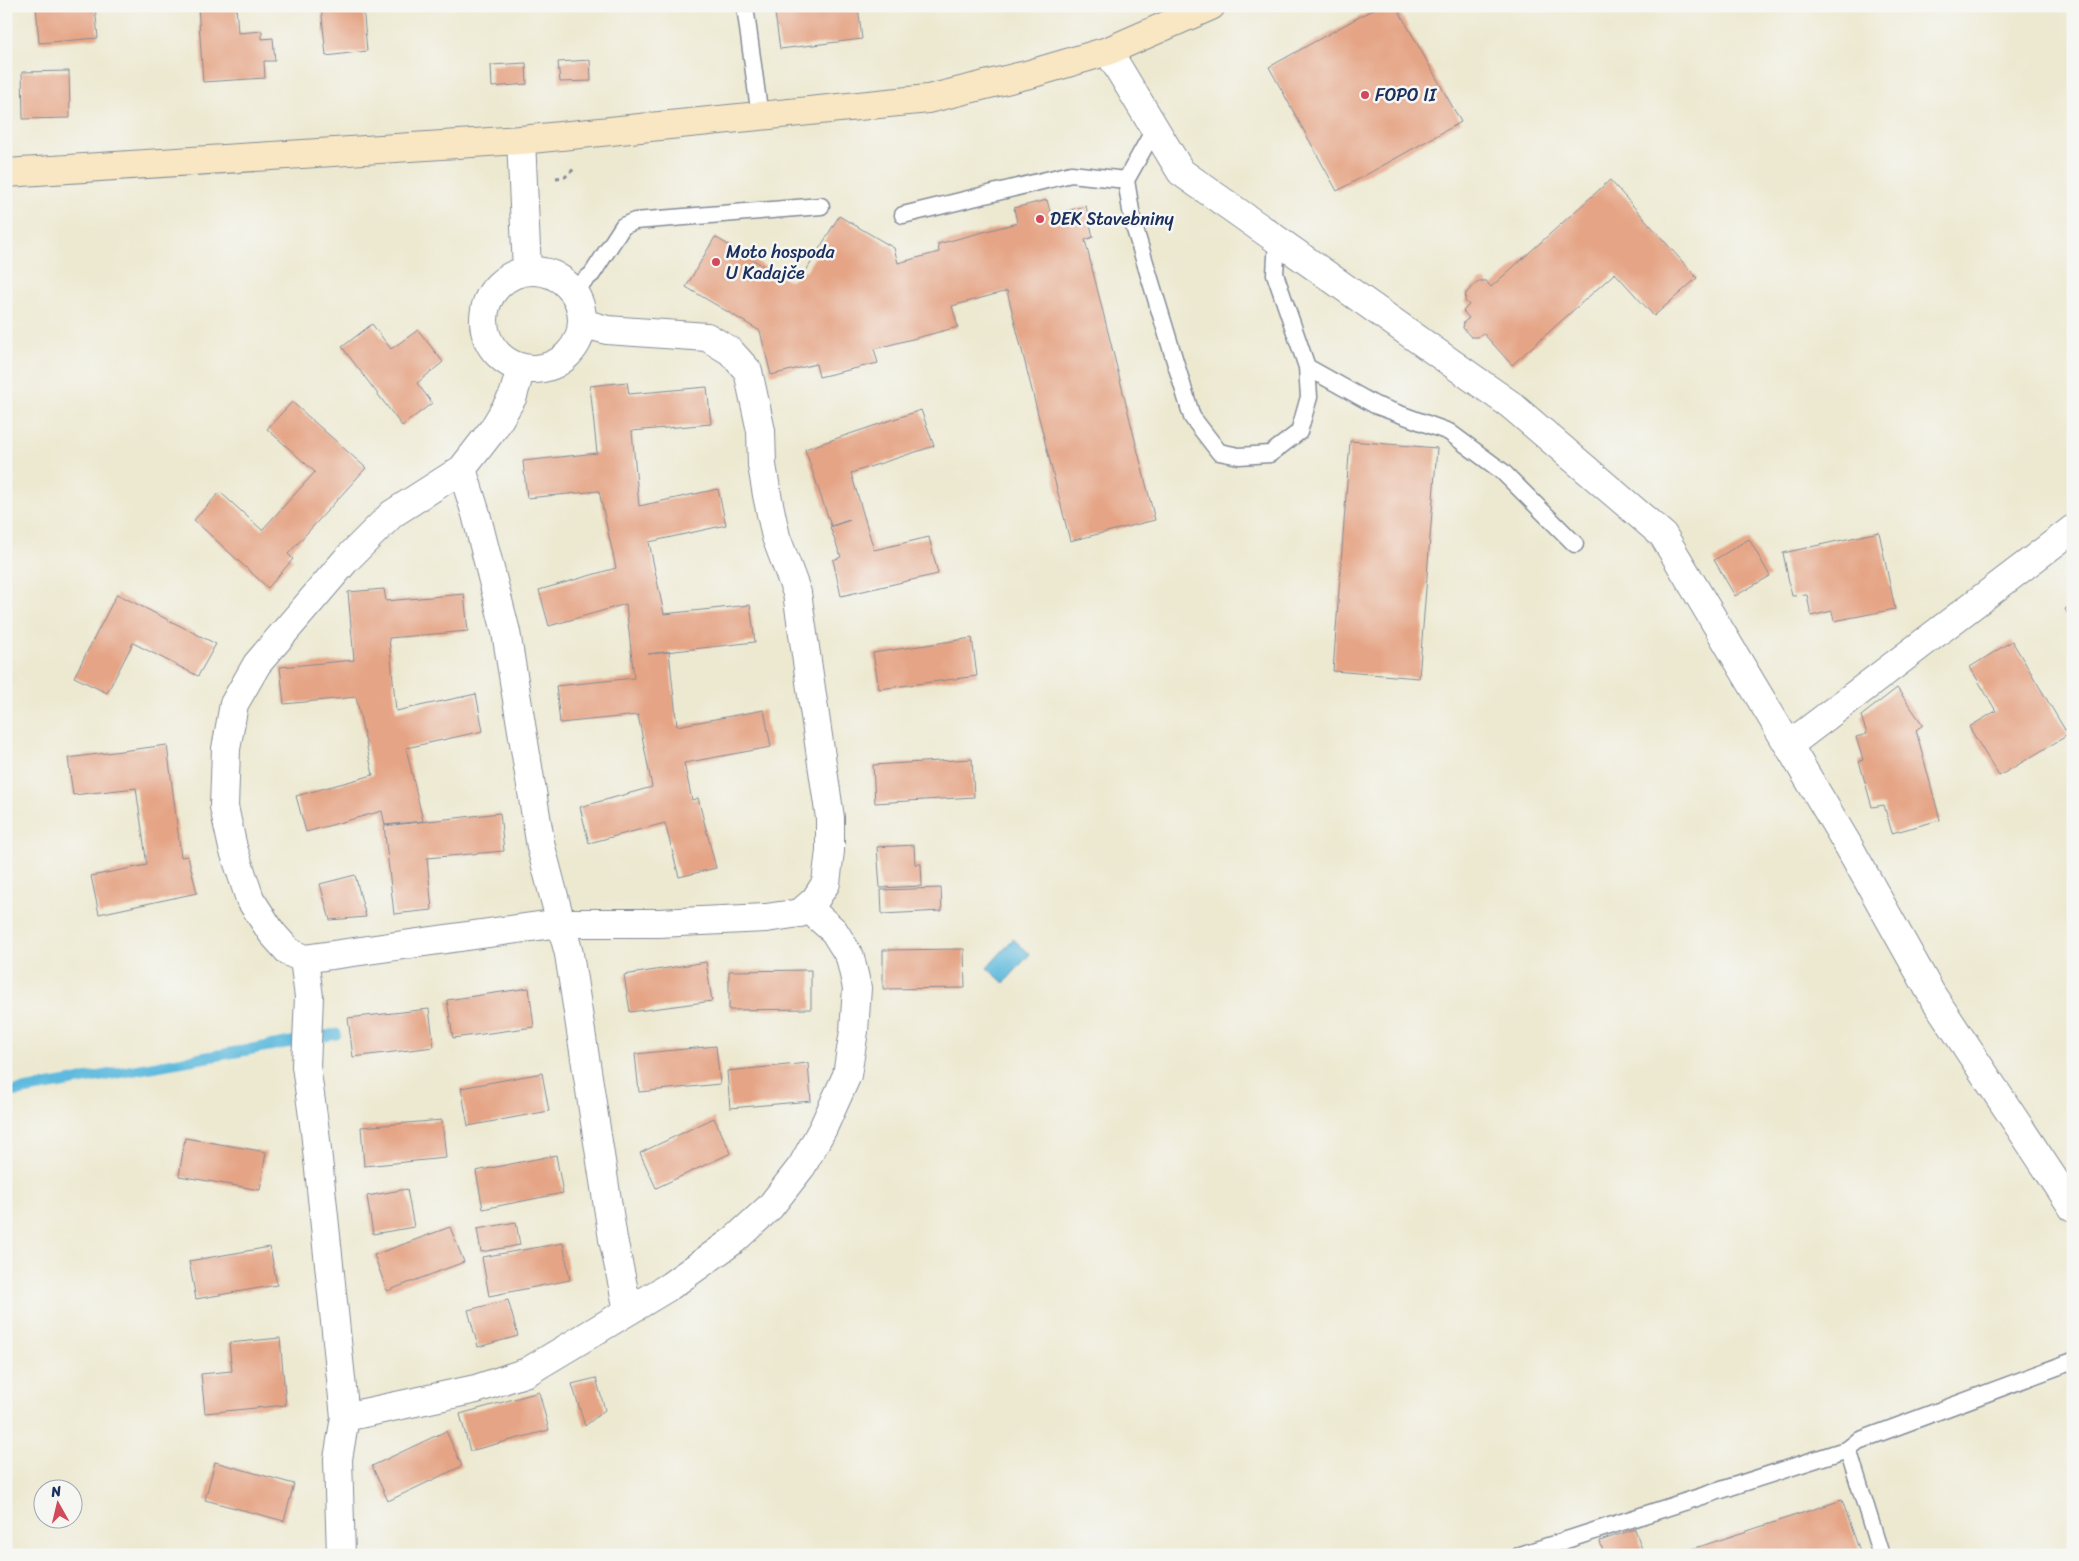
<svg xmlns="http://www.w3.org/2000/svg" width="2079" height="1561" viewBox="0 0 2079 1561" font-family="Sriracha,sans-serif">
  <rect width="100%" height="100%" fill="#f6f6f2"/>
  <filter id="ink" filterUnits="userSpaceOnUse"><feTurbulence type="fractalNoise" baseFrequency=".02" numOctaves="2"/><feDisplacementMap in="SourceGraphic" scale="10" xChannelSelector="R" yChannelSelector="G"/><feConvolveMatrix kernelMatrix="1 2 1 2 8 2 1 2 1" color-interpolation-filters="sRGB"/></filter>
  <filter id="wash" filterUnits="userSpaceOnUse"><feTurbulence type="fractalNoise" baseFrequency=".0096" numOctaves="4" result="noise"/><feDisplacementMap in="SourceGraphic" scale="20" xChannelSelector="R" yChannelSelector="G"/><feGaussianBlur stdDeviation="1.12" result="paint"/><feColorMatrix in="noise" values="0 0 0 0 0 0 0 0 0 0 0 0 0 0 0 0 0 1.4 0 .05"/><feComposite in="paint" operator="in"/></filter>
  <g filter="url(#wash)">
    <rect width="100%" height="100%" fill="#ede9d1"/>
    <!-- water -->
    <path fill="#5fbadd" stroke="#3d749e" d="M1013,939L1030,954L1004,983L987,968Z"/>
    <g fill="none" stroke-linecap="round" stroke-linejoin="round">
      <!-- stream -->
      <path stroke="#5fbadd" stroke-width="11" d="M6,1093L336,1034"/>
    </g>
    <g id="blocks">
      <!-- building -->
      <path fill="#e5a485" d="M36,6H95L98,38L39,43Z
        M198,6H236L238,33L262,31V39L273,38L275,61H264L265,78L203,82Z
        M321,6H363L367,51L326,56Z
        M774,6H858L862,39L780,49Z
        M1379,6H1396L1461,122L1337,191L1269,67Z
        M590,60L591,81L560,82L558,62Z
        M526,63L527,84L492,87L491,65Z
        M69,71L70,118L23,119L22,72Z
        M1610,180L1697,278L1654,316L1615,273L1512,365L1483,333L1478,337H1471L1463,328L1464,322L1469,318L1463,311L1469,305L1465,301L1466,293L1479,281H1486L1491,287Z
        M1047,200L1051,215L1086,206L1093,237L1085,240L1155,520L1070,541L1007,291L952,306L958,327L874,349L878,363L819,377L816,364L771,375L760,331L686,287L715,237L789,281L794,279L793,274L806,271L839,216L894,248L898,263L939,252L938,244L1017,223L1014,208Z
        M372,324L391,349L418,330L443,362L417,383L432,403L402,426L342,347Z
        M627,382L629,394L707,387L711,424L632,431L639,506L718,489L726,525L649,542L664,614L750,605L755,642L648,654L669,652L677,726L764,710L771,747L684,763L692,800L698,798L716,868L679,877L665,823L589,843L580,807L652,787L638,715L560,723L556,686L634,678L626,604L549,626L539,590L616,568L599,491L527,498L523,461L597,453L590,386Z
        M292,402L366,468L288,554L293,559L268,588L194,520L220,492L262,530L315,472L267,429Z
        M921,410L934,446L851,473L874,550L929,537L938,574L841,596L833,560L841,557L830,527L850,520L831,526L805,449Z
        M1350,441L1437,448L1419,678L1333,671Z
        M1879,532L1895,609L1834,621L1832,611L1811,616L1807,595L1792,596L1783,553Z
        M1749,539L1770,576L1735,596L1714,560Z
        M384,589L386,601L464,594L468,631L389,638L396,711L476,694L483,731L406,748L423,821L385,825L382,811L306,832L296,796L373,775L356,697L284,704L280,667L354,660L348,592Z
        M117,594L216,644L198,676L133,643L107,693L74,677Z
        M2073,604V623L2065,609Z
        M972,638L977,676L879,689L873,653Z
        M2012,641L2068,735L1999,776L1969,727L1996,711L1970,667Z
        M1897,688L1923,725L1916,730L1940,820L1892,833L1884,805L1872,807L1859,761L1863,760L1856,737L1867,734L1861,716Z
        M167,745L181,857L188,856L197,893L99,914L91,876L147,865L136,788L73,795L68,758Z
        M972,759L974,797L875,803L873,765Z
        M500,813L504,851L427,858L432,910L394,914L384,826Z
        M914,845L915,864H921L922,886L880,888L877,847Z
        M355,875L366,917L330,920L320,884Z
        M941,888L942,911L882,914L881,890Z
        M964,949L965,988L883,989V950Z
        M706,962L712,1001L630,1012L624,975Z
        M811,970V1009L729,1010V971Z
        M529,988L534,1027L453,1038L447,1000Z
        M429,1009L434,1047L353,1057L348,1018Z
        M716,1046L720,1084L639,1092L635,1054Z
        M808,1063L811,1101L730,1108L727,1071Z
        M542,1073L549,1111L468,1126L461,1088Z
        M714,1118L731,1153L656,1188L640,1153Z
        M442,1120L446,1158L364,1166L361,1127Z
        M185,1138L266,1152L260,1190L179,1176Z
        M556,1155L563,1193L483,1209L476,1171Z
        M407,1189L414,1227L373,1234L367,1196Z
        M516,1222L520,1245L481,1252L477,1229Z
        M450,1227L464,1262L387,1291L374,1255Z
        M563,1243L570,1280L489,1296L482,1257Z
        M270,1247L277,1285L196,1299L189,1261Z
        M508,1300L518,1336L478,1347L468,1310Z
        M280,1338L286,1405L205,1413L201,1374L232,1371L229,1343Z
        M596,1378L605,1410L585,1426L572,1384Z
        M539,1392L549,1430L470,1451L460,1414Z
        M446,1431L462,1466L388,1501L372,1466Z
        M215,1462L294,1484L284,1521L205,1500Z
        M1842,1500L1861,1555H1677V1554Z
        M1635,1529L1644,1555H1604L1600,1541Z"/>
    </g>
  </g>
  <g filter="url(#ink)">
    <use href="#blocks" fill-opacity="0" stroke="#848c98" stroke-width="1"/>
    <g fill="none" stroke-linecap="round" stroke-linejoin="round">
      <defs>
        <path id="service" d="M745,6L760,117
          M1155,128L1126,180L1133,223L1192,417L1219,452L1239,456L1270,454L1299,432L1309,397L1307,367L1275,274L1277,240
          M903,215L1071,174L1126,180
          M573,290L592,274L623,226L635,221L821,206
          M1307,367L1375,405L1449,432L1503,472L1575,544
          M1848,1449L1881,1555
          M1520,1555L1848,1449L1858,1441L2073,1361"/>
        <path id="minor" d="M1108,51L1181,172L1511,405L1663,535L1848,845L1932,995L2073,1208
          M521,140L527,270
          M484 320a49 49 0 1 1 98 0a49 49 0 1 1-98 0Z
          M521,368L513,396L494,428L462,469L392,514L346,560L257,664L234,704L226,749L224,807L233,848L250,899L272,933L289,952L304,959L560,923H658L766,918L800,913L815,900L826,883L830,851V818L797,593L776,537L767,495L762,465L761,431L748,371L730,351L707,337L607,330L582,323
          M462,469L476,514L506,632L541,847L569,954L613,1239L628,1310
          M1789,745L2073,529
          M304,959L309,997L306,1066L315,1131L345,1417L338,1459L341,1555
          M345,1417L476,1389L527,1372L670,1286L734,1240L770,1207L802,1166L823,1128L847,1075L854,1031L857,988L850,957L834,931L807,907"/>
        <path id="secondary" d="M6,173L521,140L928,99L1030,74L1108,51L1211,6"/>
      </defs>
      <!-- service casing -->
      <use href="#service" stroke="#848c98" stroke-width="19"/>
      <!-- minor casing -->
      <use href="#minor" stroke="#848c98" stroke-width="30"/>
      <!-- secondary casing -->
      <use href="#secondary" stroke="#848c98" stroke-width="30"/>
      <!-- path -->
      <path stroke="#848c98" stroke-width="3" stroke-dasharray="4 4" stroke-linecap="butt" d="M556,178L565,177L574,169"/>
      <!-- service -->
      <use href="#service" stroke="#fff" stroke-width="16"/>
      <!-- minor -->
      <use href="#minor" stroke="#fff" stroke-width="28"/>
      <!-- secondary -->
      <use href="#secondary" stroke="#f9e7c3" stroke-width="28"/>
    </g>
  </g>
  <!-- markers -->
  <g fill="#d1495b" stroke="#f6f6f2" stroke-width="2">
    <circle cx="1365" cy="95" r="5"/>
    <circle cx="1040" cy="219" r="5"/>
    <circle cx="716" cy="262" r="5"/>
  </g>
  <g text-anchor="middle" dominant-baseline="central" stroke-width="5" stroke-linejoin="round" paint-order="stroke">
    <!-- poi labels -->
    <g font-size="18" fill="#1b2f5e" stroke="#f6f6f2" text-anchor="start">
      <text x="1375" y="95">FOPO II</text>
      <text x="1050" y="219">DEK Stavebniny</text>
      <text x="726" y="252">Moto hospoda<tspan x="726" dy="21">U Kadajče</tspan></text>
    </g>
  </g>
  <!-- margin -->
  <rect width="2079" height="1561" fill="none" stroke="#f6f6f2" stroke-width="25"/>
  <!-- north arrow -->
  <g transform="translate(58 1504) rotate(352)"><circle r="24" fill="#f6f6f2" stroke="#9ea6b7"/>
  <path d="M0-4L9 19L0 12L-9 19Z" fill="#d1495b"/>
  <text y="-8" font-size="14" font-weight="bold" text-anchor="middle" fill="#1b2f5e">N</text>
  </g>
</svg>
